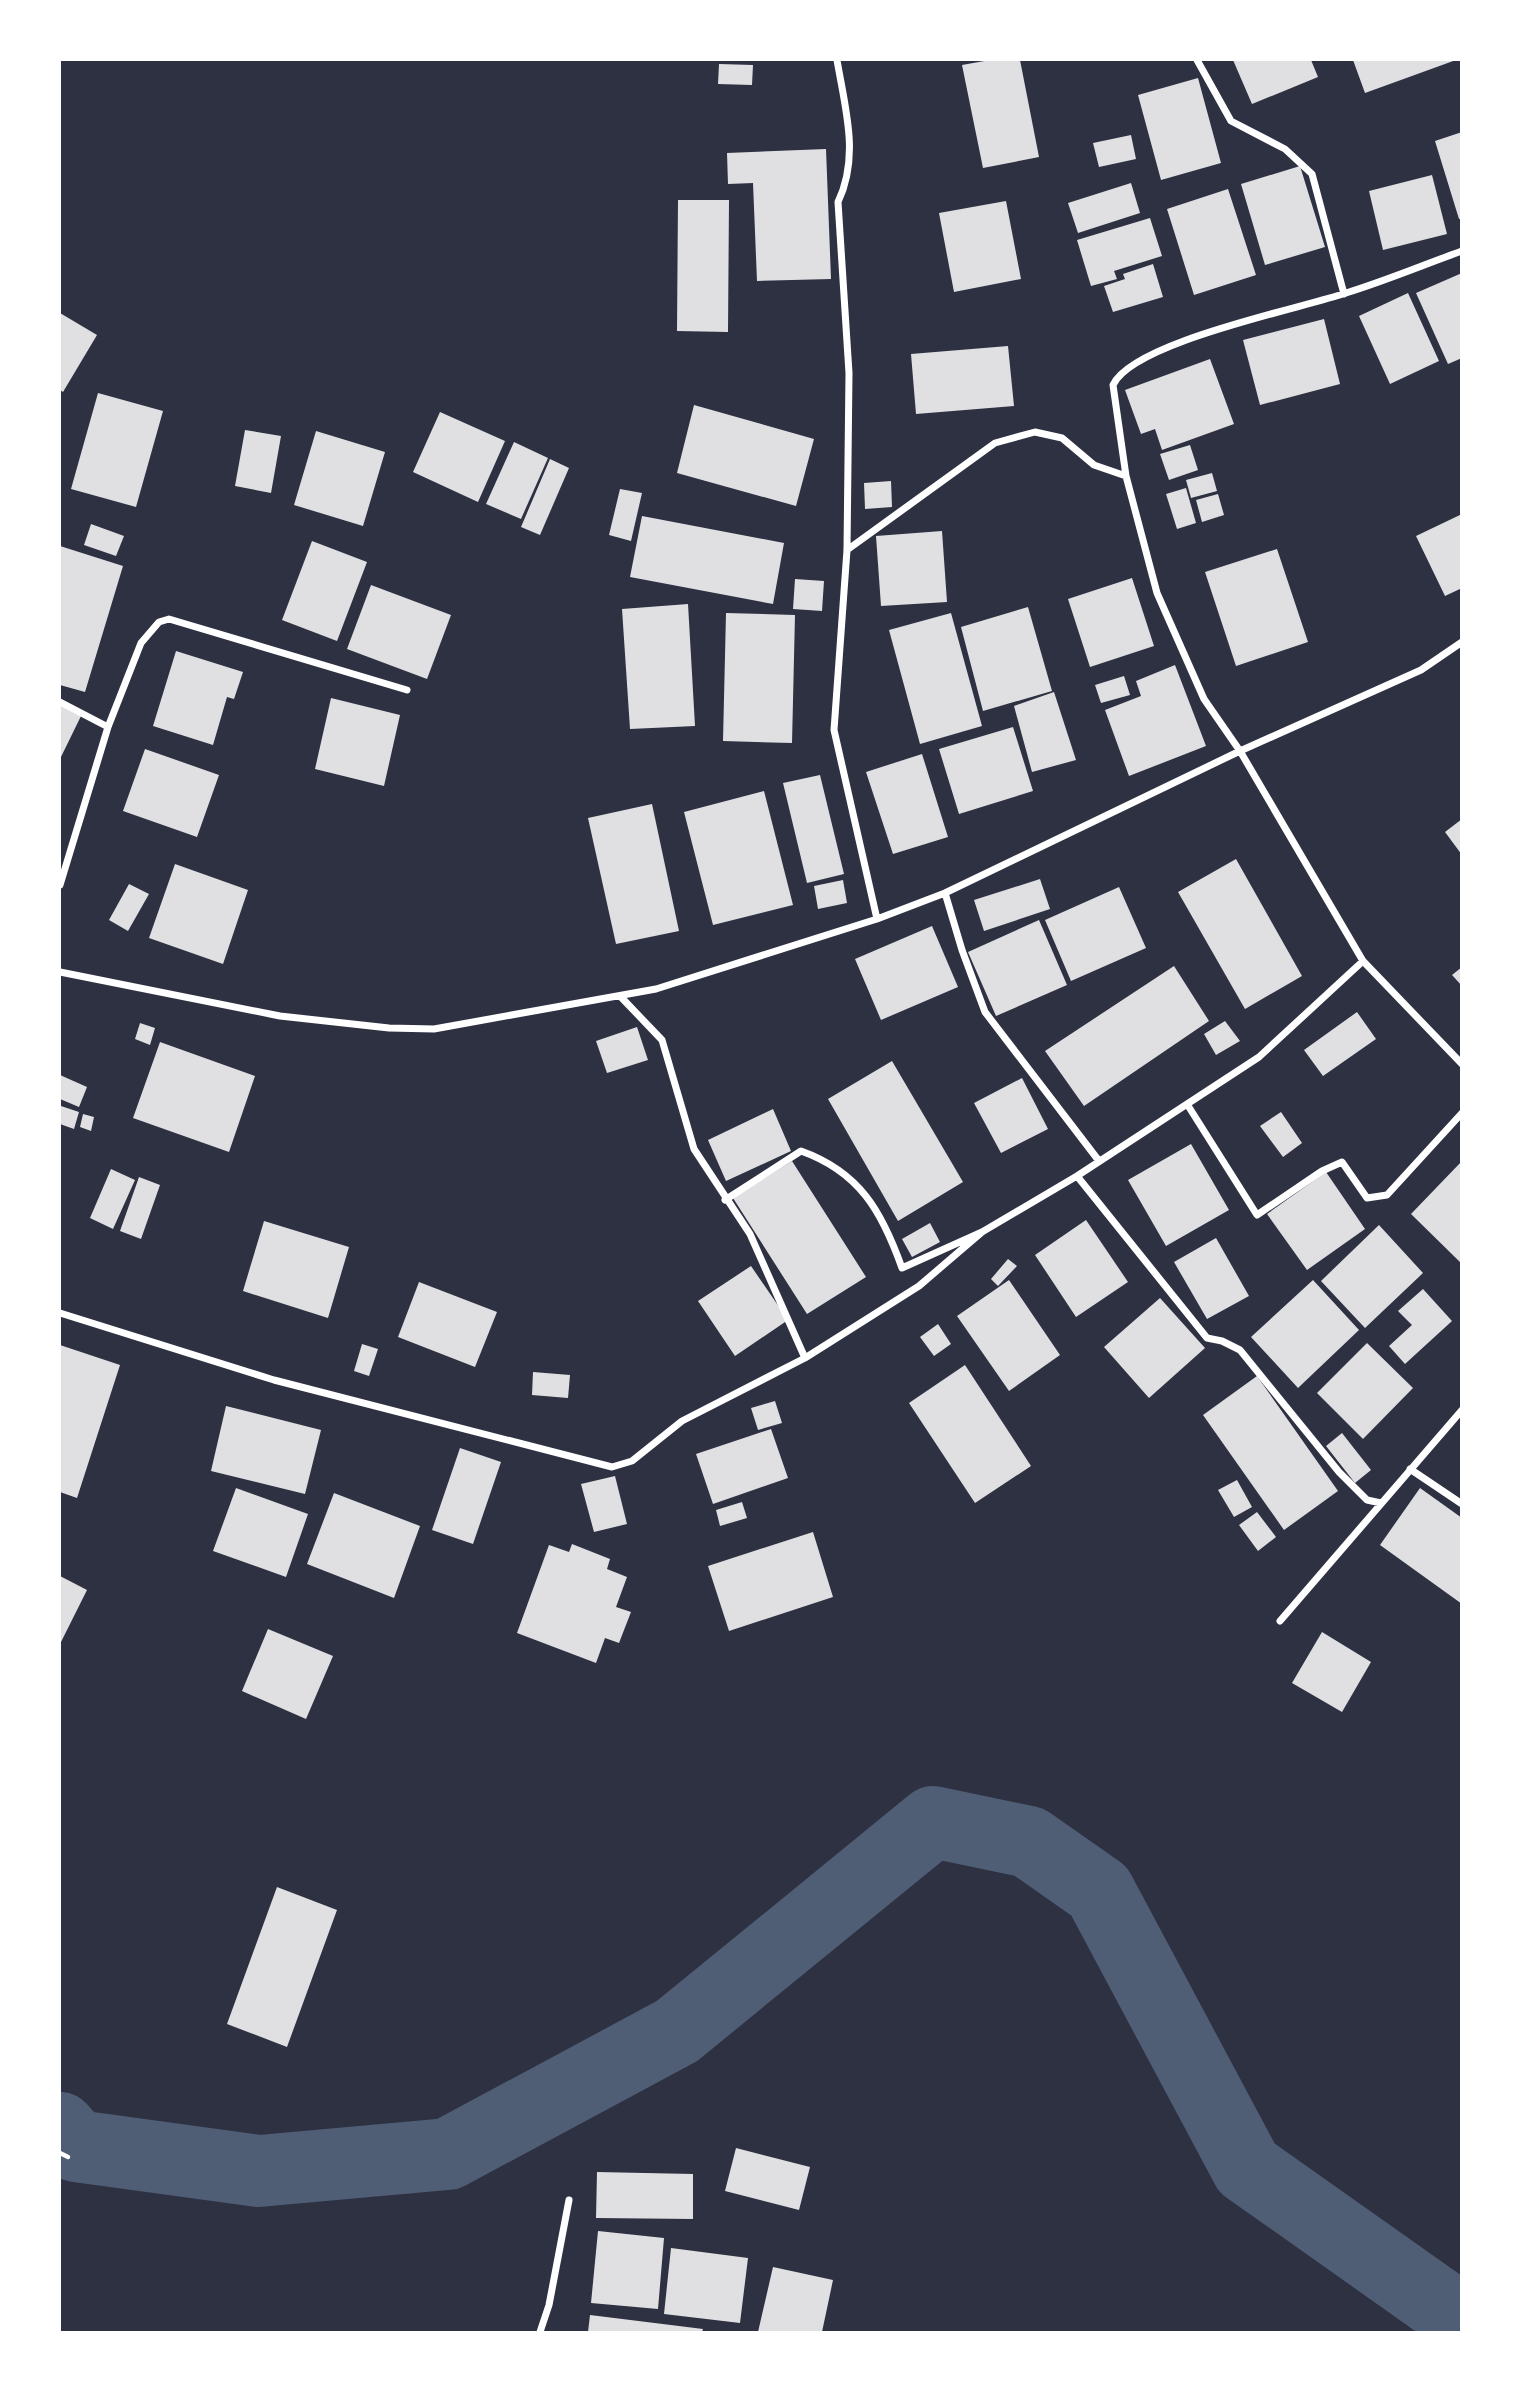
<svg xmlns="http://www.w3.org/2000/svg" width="1521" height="2392" viewBox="0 0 1521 2392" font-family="Manrope,sans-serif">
  <rect width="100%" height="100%" fill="#2d3142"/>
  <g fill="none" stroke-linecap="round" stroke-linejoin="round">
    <!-- river -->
    <path stroke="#4f5d75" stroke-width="72" d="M60,2128L76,2146L259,2171L448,2154L677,2031L933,1822L1029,1842L1099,1891L1247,2168L1462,2320"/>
  </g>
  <!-- building -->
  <path fill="#e0e0e3" d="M990,60H1020L1039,157L983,168L962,65Z
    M1233,60H1311L1318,77L1252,104Z
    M1353,60H1456L1365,93Z
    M719,64L753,65L752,85L718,84Z
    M1198,78L1221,163L1161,180L1138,95Z
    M1462,132V219H1459L1435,141Z
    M1131,135L1136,159L1099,167L1093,143Z
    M826,149L831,279L757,281L753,183L728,184L727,153Z
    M1300,166L1325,247L1265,265L1241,184Z
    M1432,175L1447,234L1383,250L1369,191Z
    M1131,183L1140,213L1078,233L1068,203Z
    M1228,189L1256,275L1194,295L1167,209Z
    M678,200H729L728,332L677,331Z
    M1006,201L1021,279L954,292L939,213Z
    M1150,218L1162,256L1114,271L1117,279L1091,286L1077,240Z
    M1153,264L1163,297L1113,312L1104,286L1125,279L1123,274Z
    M1462,273V358L1448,364L1416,293Z
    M1408,293L1439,361L1390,384L1359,316Z
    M60,313L97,335L63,392L60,390Z
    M1324,319L1340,384L1260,405L1243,340Z
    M1008,346L1014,406L916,414L911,354Z
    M1210,359L1234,424L1162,450L1155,429L1141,434L1125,390Z
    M98,393L163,411L136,507L71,489Z
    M694,405L814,439L796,506L677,473Z
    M440,412L505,441L478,502L413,472Z
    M245,430L281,436L271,493L235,486Z
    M316,431L385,452L363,526L294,505Z
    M514,442L548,458L521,519L486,504Z
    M1190,445L1198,470L1169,480L1160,454Z
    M550,459L569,468L540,535L521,527Z
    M1212,473L1217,491L1191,498L1186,480Z
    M891,481L892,507L865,509L864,483Z
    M1186,488L1196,523L1177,529L1166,494Z
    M620,489L642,493L631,541L609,535Z
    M1218,494L1224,515L1202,522L1196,500Z
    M1462,514V588L1445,596L1416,536Z
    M642,516L784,543L773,604L630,577Z
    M91,524L124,536L116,556L84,545Z
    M942,531L947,602L881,606L876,536Z
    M312,541L367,562L337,641L282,620Z
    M60,546L123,566L85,692L60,685Z
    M1277,549L1308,642L1236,666L1205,572Z
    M1132,578L1154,646L1090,667L1068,599Z
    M795,579L824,581L822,611L793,609Z
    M371,585L451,615L427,679L347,649Z
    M688,604L695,726L630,729L622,609Z
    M1028,607L1052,691L983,711L961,627Z
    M726,613L795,615L792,743L723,741Z
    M951,613L982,726L920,744L889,630Z
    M176,651L243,672L234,699L227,697L213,745L153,726Z
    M1175,665L1206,746L1129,776L1105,710L1141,696L1136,681Z
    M1124,676L1130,695L1101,703L1095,685Z
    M1054,692L1076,760L1032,772L1014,706Z
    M331,698L400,715L384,786L315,769Z
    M60,705L81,716L60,759Z
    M1013,727L1033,791L959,814L939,749Z
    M145,749L219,775L197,837L123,811Z
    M922,754L948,837L893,854L866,772Z
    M820,775L844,874L807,883L783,783Z
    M764,791L793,905L713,925L684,812Z
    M652,804L679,931L616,944L588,818Z
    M1462,819V855L1445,832Z
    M1236,859L1302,976L1245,1009L1178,892Z
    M175,864L248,890L223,964L149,938Z
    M1040,879L1050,909L984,931L974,900Z
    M843,880L847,903L818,909L814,886Z
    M129,884L149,894L128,931L109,920Z
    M1119,887L1146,948L1071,981L1045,920Z
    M1039,920L1067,985L996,1016L968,952Z
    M932,926L958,987L881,1020L855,959Z
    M1174,966L1209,1021L1084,1106L1045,1051Z
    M1462,967V986L1452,975Z
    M1357,1012L1376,1039L1323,1076L1304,1050Z
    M1225,1021L1240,1041L1216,1055L1204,1034Z
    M140,1023L155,1028L150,1045L135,1039Z
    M637,1027L648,1060L607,1073L596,1041Z
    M160,1042L255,1076L229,1152L133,1118Z
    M892,1061L963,1182L898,1221L828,1099Z
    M60,1075L87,1087L79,1107L60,1099Z
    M1022,1078L1048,1129L1001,1153L974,1103Z
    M61,1106L79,1112L74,1129L60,1124Z
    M773,1109L791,1151L726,1181L708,1140Z
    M1281,1112L1302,1143L1283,1157L1260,1126Z
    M83,1114L94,1117L91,1131L80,1127Z
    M1191,1144L1229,1210L1166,1246L1128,1180Z
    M792,1161L866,1277L807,1314L733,1198Z
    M1462,1161V1264L1411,1214Z
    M111,1169L135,1180L113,1229L90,1218Z
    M1326,1172L1365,1229L1307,1270L1267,1214Z
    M139,1177L160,1185L141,1239L120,1231Z
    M1086,1220L1128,1282L1076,1317L1035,1255Z
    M264,1221L349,1247L328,1318L243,1291Z
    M930,1223L940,1242L912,1257L902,1239Z
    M1379,1225L1423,1273L1365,1328L1321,1281Z
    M1216,1238L1249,1296L1207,1319L1174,1262Z
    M1008,1259L1017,1266L998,1286L991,1279Z
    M751,1266L788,1320L735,1356L698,1301Z
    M1009,1280L1060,1355L1009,1391L957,1316Z
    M1313,1280L1359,1330L1298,1388L1251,1337Z
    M419,1282L497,1312L475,1367L398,1337Z
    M1423,1289L1452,1321L1405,1364L1389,1346L1412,1325L1398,1311Z
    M1160,1298L1205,1348L1149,1398L1104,1347Z
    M938,1324L951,1344L934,1356L920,1337Z
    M1367,1343L1413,1388L1363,1439L1317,1393Z
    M362,1344L378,1349L369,1376L354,1371Z
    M60,1345L120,1365L77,1498L60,1492Z
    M965,1365L1031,1466L975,1503L909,1403Z
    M533,1372L570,1375L568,1398L532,1395Z
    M1257,1376L1338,1491L1284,1530L1203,1415Z
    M775,1401L782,1423L758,1430L751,1408Z
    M226,1406L321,1430L305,1494L211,1471Z
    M771,1429L788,1478L713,1504L696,1454Z
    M1342,1433L1371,1470L1355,1483L1326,1446Z
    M460,1448L501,1462L473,1544L432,1530Z
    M615,1476L627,1524L594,1532L581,1484Z
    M1237,1480L1252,1507L1234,1517L1218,1490Z
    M236,1488L308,1514L286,1577L213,1551Z
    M1420,1488L1462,1518V1604L1380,1545Z
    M334,1493L420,1526L394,1598L307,1564Z
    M742,1502L747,1518L720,1526L716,1510Z
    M1257,1512L1276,1537L1258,1551L1239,1525Z
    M813,1532L833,1597L729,1631L708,1566Z
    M572,1544L610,1559L607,1569L627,1577L616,1607L631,1612L619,1643L605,1638L596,1663L517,1633L549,1545L569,1552Z
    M60,1576L87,1590L60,1644Z
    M268,1629L333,1656L306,1719L242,1691Z
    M1322,1632L1371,1662L1342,1712L1292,1683Z
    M277,1887L337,1910L287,2047L227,2024Z
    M736,2148L810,2167L799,2210L725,2191Z
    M597,2172L693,2174V2219L596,2218Z
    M598,2231L664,2238L658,2309L591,2303Z
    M671,2248L748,2258L740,2323L664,2314Z
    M773,2267L833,2280L822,2332H758Z
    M590,2315L703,2329L702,2332H588Z"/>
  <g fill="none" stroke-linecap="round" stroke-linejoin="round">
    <!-- path -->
    <path stroke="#fff" stroke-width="4.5" d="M60,2153L68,2157"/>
    <!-- minor -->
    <path stroke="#fff" stroke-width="7" d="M837,60C845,108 860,156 838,202L849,373L847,550L834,730L877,919
      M1197,60L1231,121L1285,149L1312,174L1344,294
      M1462,251C1423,265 1385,281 1346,293C1299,309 1133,342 1113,385L1126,476L1157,593L1204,699L1240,751L1363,961L1462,1064
      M847,550L995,443L1035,432L1062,438L1094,465L1126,476
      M60,702L108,727
      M60,885L108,727L141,643L159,622L169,619L407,690
      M945,893L962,950L985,1012L1099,1161
      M60,972L280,1016L389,1028L434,1029L656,989L877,919L945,893L1240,751L1421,670L1462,642
      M620,996L662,1040L694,1149L750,1234L805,1358
      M1187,1104L1257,1215L1322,1171L1342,1162L1367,1198L1387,1195L1462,1113
      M1077,1176L1207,1338L1222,1341L1240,1350L1339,1472L1367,1500L1381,1503
      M725,1200L801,1151C860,1172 882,1212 902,1268L982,1232L1077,1176L1259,1057L1363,961
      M60,1313L274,1380L612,1467L632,1461L682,1421L805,1358L919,1286L982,1232
      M1410,1469L1462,1504
      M1280,1621L1462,1410
      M540,2332L549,2305L569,2200"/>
  </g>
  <!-- border -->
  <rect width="1521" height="2392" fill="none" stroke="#ffffff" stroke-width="122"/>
</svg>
